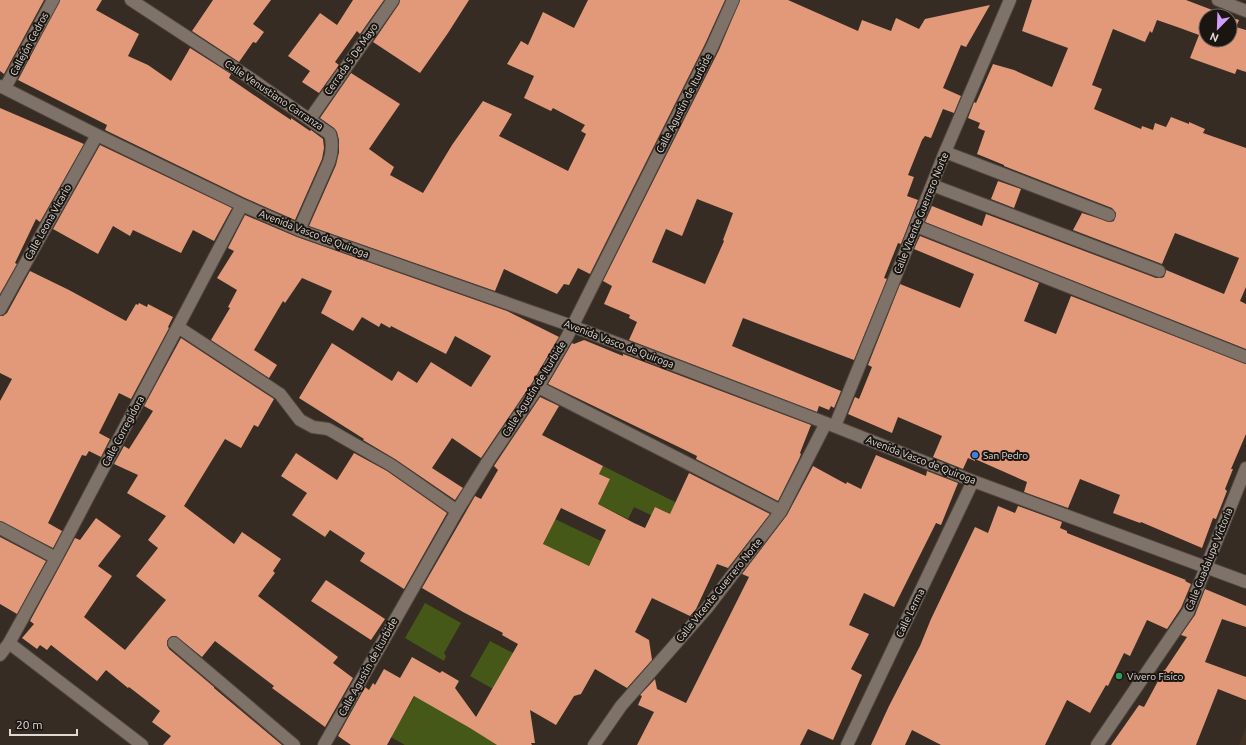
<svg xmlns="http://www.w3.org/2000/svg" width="1246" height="745" viewBox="0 0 1246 745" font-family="Ubuntu,sans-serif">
  <rect width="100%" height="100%" fill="#362c23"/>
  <!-- built -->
  <path fill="#423326" d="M1246,726V745H1239Z"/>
  <!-- green -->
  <path fill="#455817" d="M603,466L687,508L664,518L666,512L655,507L652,513L653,516L634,507L628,519L598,504L610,479L599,474Z
    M555,519L601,541L588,567L543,545Z
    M425,603L461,623L444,653L446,656L444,661L405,638Z
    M490,641L515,654L493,689L470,676Z
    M419,689L476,716L470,727L497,745H405L387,735L401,720Z"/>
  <!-- building -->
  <path fill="#e1997a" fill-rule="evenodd" d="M0,0H44L4,74L0,71Z
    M60,0H102L96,10L139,34L128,56L148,65L171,81L190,48L231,74L229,78L270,106L291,120V118L310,131L311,130L323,139L324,148L322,159L295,220L245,198L105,130L107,125L18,80Z
    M213,0H271L253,24L264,32L256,43L253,42L239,62L192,31Z
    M353,0H384L360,34L357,31L335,62L339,65L319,93L302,82L310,71L288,56L320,13L337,25Z
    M400,0H469L448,33L420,73L373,42L399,4Z
    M588,0H725L705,44L590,274L578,268L569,285L564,284L557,294L504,269L495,291L309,226L336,165L339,152V140L337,132L334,128L320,118L351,73L400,104L369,149L394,167L390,175L423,193L452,145L483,101L512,114L499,136L568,171L586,134L581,131L585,125L553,108L551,111L524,98L534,76L507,64L521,41L528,45L543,12L574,28Z
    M740,0H788L858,31L862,20L891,31L896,18L919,29L925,19L990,5L966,47L961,45L943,88L961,96L954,113L943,109L931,138L925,136L922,140L908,175L914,177L907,196L918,200L901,244L898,243L884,278L887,279L854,360L743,318L732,346L841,391L834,408L831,406L829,410L819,406L817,412L629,340L637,322L629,318L630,315L604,304L612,286L603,281L719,50ZM697,199L733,213L723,240L724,241L705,284L652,262L666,229L682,236Z
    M1032,0H1186L1228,16H1206V40H1230V17L1239,20L1236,27L1246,30V72L1237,69L1235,74L1190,58L1199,35L1180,28L1157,20L1152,33L1150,31L1145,42L1113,29L1092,85L1102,89L1094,109L1141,129L1142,126L1153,130L1155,123L1166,127L1171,117L1189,124V122L1205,129L1203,133L1246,148V287L1240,301L1246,304V349L925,222L932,206L982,226L986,214L1156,278H1161L1164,277L1166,270L1224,294L1239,258L1175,233L1162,264L1073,230L1082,213L1110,222L1114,221L1116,213L1112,208L1004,166V165L977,154L985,131L978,128L980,123L968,118L974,102L976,103L993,64L1014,70L1052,87L1068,48L1022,31Z
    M0,108L84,144L40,222L36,219L15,263L17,264L0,294Z
    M100,145L232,208L214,241L193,230L181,253L133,230L130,236L113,226L98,254L53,229Z
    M998,181L1021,189L1014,208L991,199Z
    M245,215L297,237L507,311L559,337L532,383L481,458L452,438L432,468L463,488L455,500L395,459L363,440L364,439L299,398L332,343L392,381L398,371L417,383L431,362L471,387L491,356L455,336L446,354L391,326L390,328L381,323L379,327L362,317L353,331L321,313L332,291L302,278L285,303L283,301L254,350L277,365L269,378L211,340L230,308L228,307L237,290L217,278L234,251L228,248Z
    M920,236L1039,283L1024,321L1056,334L1071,296L1246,364V434L1231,469H1233L1225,489L1227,491L1216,519L1213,518L1202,548L1141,522L1140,523L1113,513L1120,495L1080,479L1068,508L1024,492L1027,482L975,459V461L968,458L963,469L933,457L942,436L898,417L892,433L848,414L855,397L859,399L872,367L868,365L900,284L960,308L974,274L914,249Z
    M30,271L69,290L126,321L136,304L138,305L139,303L147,307L148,304L173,317L168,327L169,328L131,399L119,393L99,433L110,439L101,457L89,451L86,456L82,455L48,523L62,531L53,548L0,521V401L12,379L0,373V316H3L7,313Z
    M181,338L274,399L258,427L254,425L241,448L225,439L184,506L234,544L242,532L281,559L273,571L275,573L258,596L338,657L333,663L353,678L325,727L272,688L274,686L215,641L202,657L176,636H172L169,638L167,641V645L169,649L214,687V688L282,745H163L171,736L152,722L160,711L129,687L128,688L106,670L97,681L51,645L47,650L40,645L37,649L22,638L34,624L30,621L75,538L80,540L96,518L121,536L98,566L112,576L84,617L125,650L166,600L136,576L158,548L148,540L166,516L127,493L138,475L114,464L124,446L129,449L153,411L144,406Z
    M584,340L623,356V354L811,425L800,453L801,454L799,459L778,501L696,459L697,456L687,451L548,384L572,343L574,344Z
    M540,397L559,406L542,435L603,466L599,474L610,479L598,504L634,523L645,528L655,507L670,514L689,473L770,514L728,568L717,564L696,609L690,616L652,598L635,632L649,640L652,660L627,688L595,669L581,694L574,696L556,725L530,710L535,743H531L532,745H497L470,728L414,696L387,745H351L338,736L365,687L369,690L373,683L375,685L384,669L400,678L412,657L440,673L442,671L459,681L455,688L476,717L518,644L502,635L503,633L463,612L422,588L475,496L481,499L498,470L494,466ZM561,508L606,530L589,566L543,544Z
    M296,453L337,480L354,453L387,471L447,513L404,589L360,561L365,553L330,530L325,537L292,515L307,493L281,476Z
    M876,455L926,476L927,471L958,483L941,525L936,523L894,607L864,593L849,625L869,634L851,669L862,675L833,740L808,729L800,745H637L654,712L638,705L642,696L640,695L655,679L657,689L686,703L749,577L742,574L787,515L813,466L846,484L847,482L861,489Z
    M998,506L1015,513L1018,506L1062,522L1060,528L1067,531V533L1186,580L1185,581L1191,584L1181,608L1167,629L1147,620L1130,656L1124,653L1108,686L1106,685L1090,713L1067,700L1045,745H941L912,730L905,745H871L889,706L920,646L931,619L975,527L988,533Z
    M0,537L46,561L17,614L0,604Z
    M326,580L385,619L371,640L311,601Z
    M1205,589L1246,606V627L1222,619L1205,662L1246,677V700L1218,689L1196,745H1111L1139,705L1144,707L1164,670H1165L1187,637L1181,635L1195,615Z"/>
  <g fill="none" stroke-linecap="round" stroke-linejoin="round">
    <defs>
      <path id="minor" d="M131,0L247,76L330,134C333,143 332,153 329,162L299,230
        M1218,0L1246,11
        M0,86L97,135L242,205L299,230L572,326L826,423L973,481L1246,582
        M5,88L53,0
        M310,119L393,0
        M945,152L1109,215
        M932,185L1159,271
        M916,226L1246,357
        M0,309L97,135
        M178,327L280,394L300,420L313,427L328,429L391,465L457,511
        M538,387L781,511
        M835,426L899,268L945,152L1010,0
        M0,528L56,558
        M9,643L142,745
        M174,643L294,745
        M0,655L9,643L56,558L242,205
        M324,745L457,511L488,461L538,387L567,337L712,47L733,0
        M594,745L621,706L707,608L781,511L826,423
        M847,745L973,481
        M1097,745L1188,612L1246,468"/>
    </defs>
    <!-- minor casing -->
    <use href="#minor" stroke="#504740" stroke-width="14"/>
    <!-- minor -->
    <use href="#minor" stroke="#7f7369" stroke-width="12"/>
  </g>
  <!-- markers -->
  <circle fill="#3f7fe0" stroke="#1a1511" stroke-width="1.5" cx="975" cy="455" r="4"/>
  <circle fill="#2e9e5b" stroke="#1a1511" stroke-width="1.5" cx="1119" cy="676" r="4"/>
  <g text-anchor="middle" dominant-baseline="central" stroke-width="4" stroke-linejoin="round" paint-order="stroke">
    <!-- street labels -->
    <g font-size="10" fill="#e0d9d3" stroke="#1a1511">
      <text transform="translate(29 44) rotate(-62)">Callejón Cedros</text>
      <text transform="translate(351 59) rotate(-55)">Cerrada 5 De Mayo</text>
      <text transform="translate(274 95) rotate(34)">Calle Venustiano Carranza</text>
      <text transform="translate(684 103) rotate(-63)">Calle Agustín de Iturbide</text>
      <text transform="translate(921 213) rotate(-68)">Calle VIcente Guerrero Norte</text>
      <text transform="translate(48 222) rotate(-61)">Calle Leona Vicario</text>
      <text transform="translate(314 234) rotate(21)">Avenida Vasco de Quiroga</text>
      <text transform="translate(619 344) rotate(21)">Avenida Vasco de Quiroga</text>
      <text transform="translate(534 389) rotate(-58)">Calle Agustín de Iturbide</text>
      <text transform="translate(123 431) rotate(-62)">Calle Corregidora</text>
      <text transform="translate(921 460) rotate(21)">Avenida Vasco de Quiroga</text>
      <text transform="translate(1209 559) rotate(-68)">Calle Guadalupe Victoria</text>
      <text transform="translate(719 590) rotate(-51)">Calle VIcente Guerrero Norte</text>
      <text transform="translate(910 613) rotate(-64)">Calle Lerma</text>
      <text transform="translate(368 667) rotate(-61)">Calle Agustín de Iturbide</text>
    </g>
    <!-- poi labels -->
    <g font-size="10" fill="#e0d9d3" stroke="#1a1511" text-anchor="start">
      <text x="983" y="455">San Pedro</text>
      <text x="1127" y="676">Vivero Fisico</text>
    </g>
  </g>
  <!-- north arrow -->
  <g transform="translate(1218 28) rotate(203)"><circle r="19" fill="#1a1511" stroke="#69635f"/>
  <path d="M0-3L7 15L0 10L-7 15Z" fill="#d29dfd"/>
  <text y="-6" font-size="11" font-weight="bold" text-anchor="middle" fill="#e0d9d3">N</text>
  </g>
  <!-- scale -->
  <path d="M10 729v6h67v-6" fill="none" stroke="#e0d9d3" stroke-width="2"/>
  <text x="16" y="729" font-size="12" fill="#e0d9d3" stroke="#1a1511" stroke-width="3" paint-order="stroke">20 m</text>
</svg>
